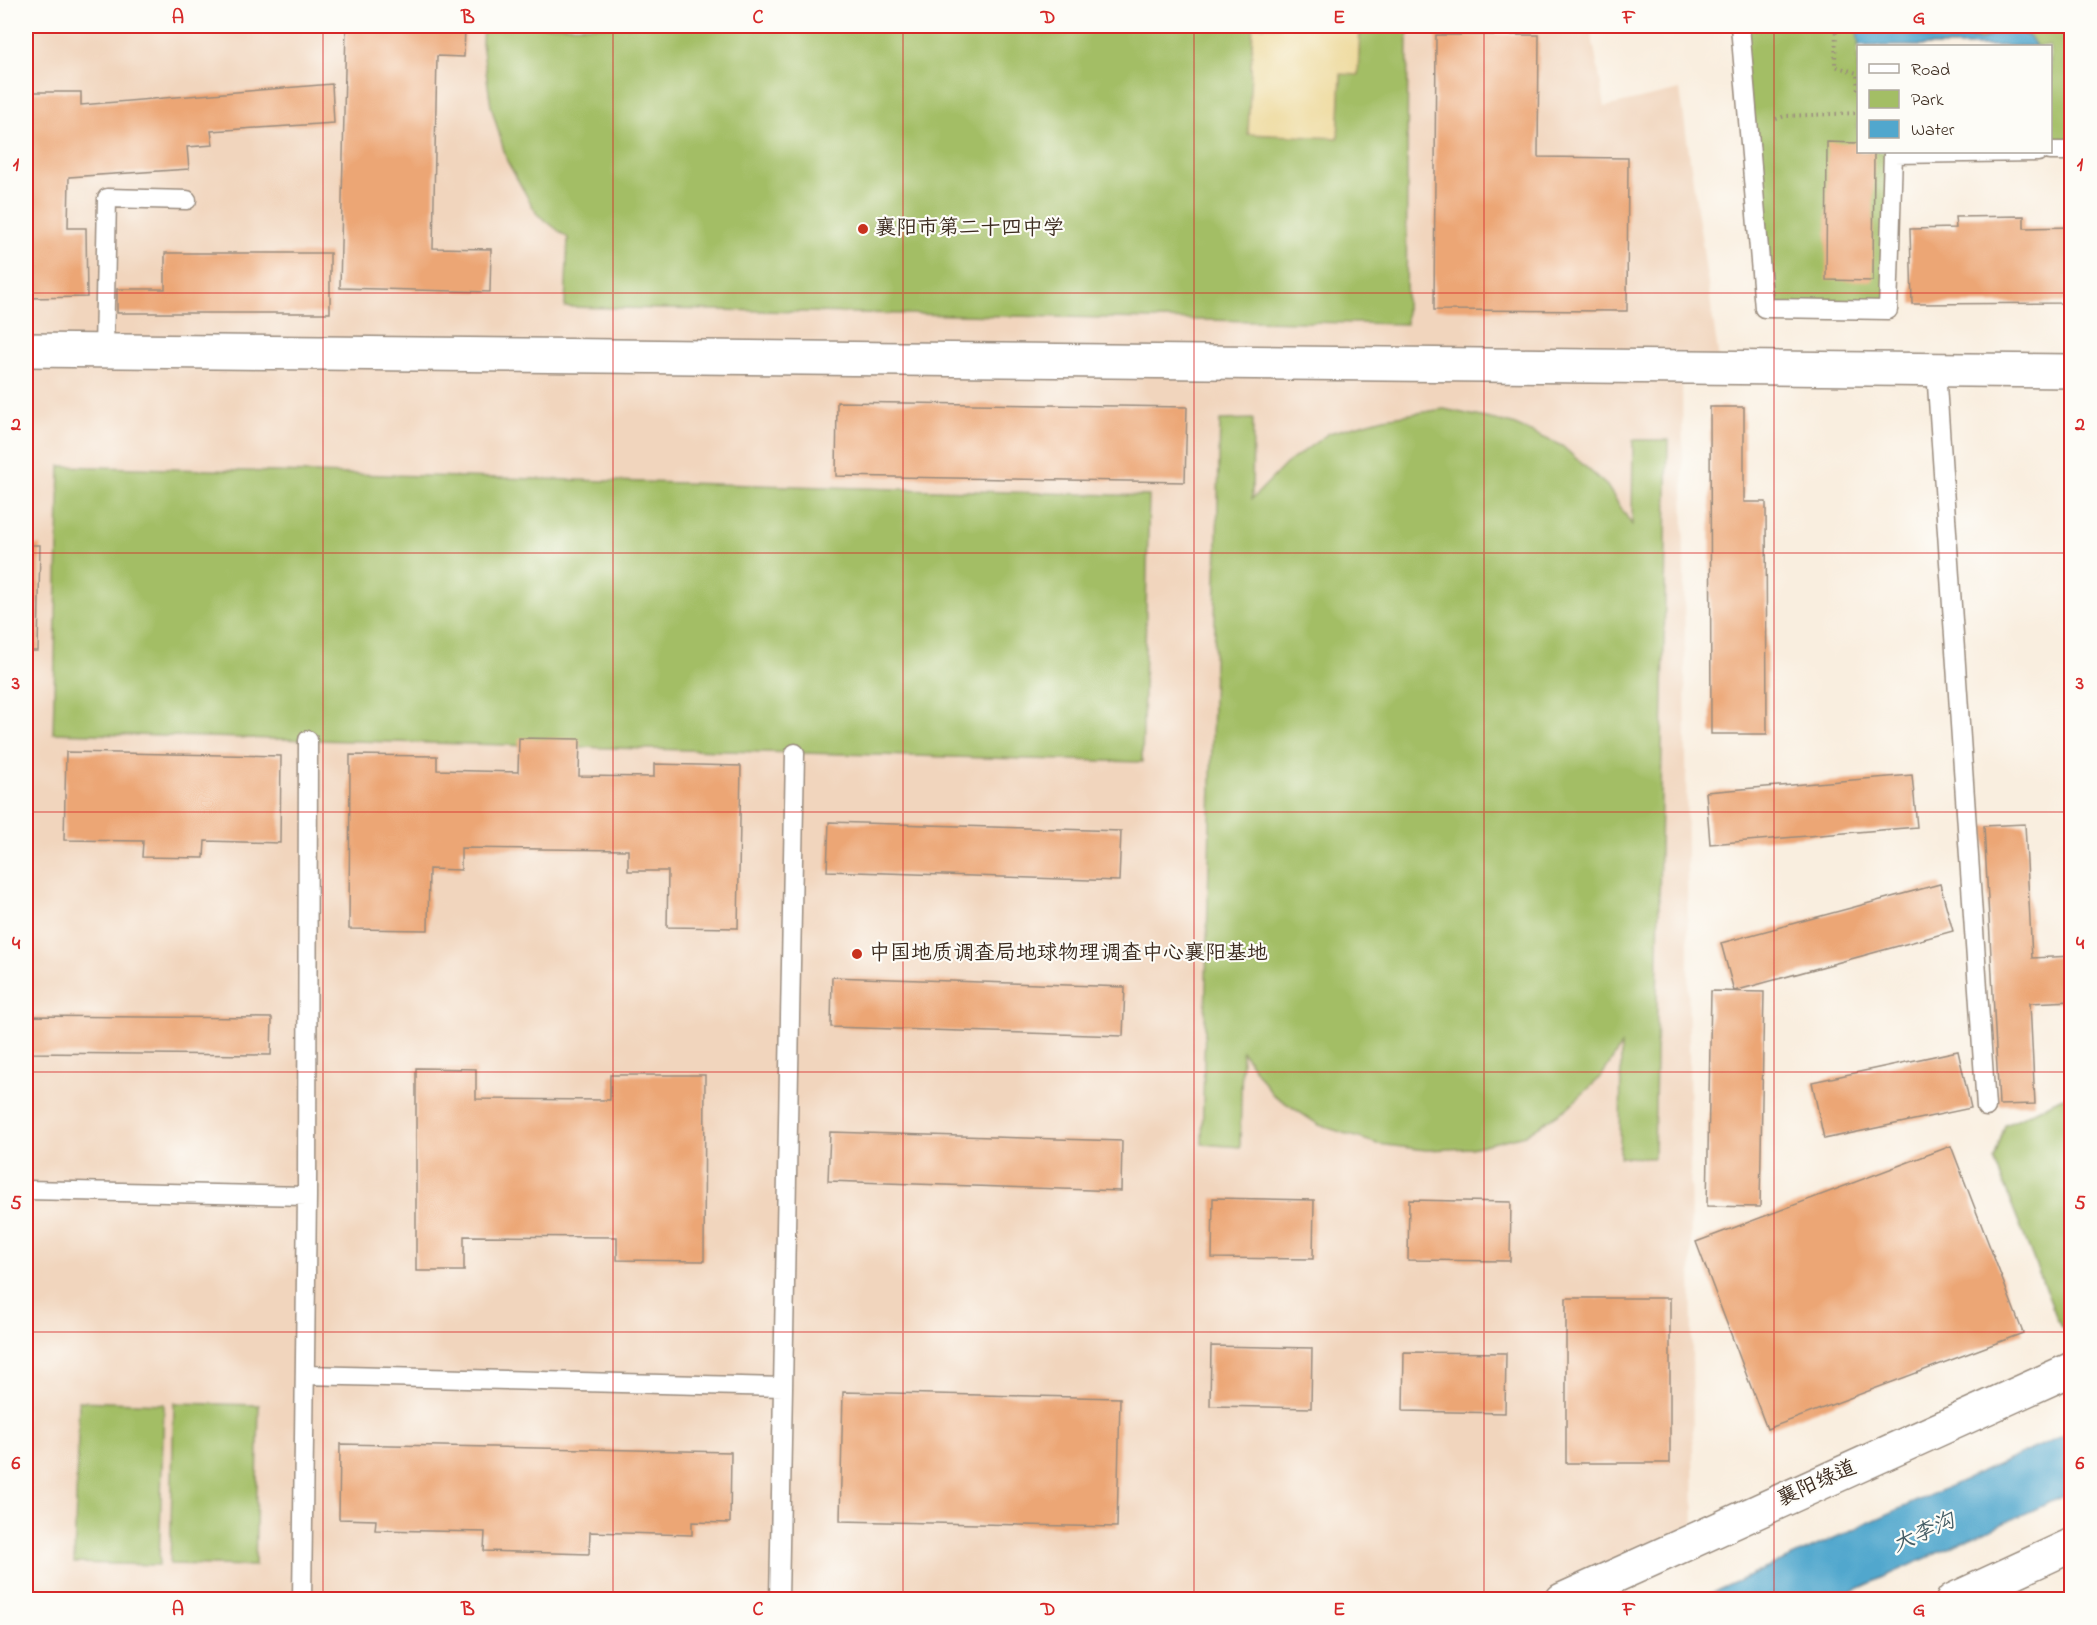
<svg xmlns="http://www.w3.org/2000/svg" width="2097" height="1625" viewBox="0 0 2097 1625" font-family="'Indie Flower','LXGW WenKai TC',sans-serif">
  <rect width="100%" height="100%" fill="#fdfcf7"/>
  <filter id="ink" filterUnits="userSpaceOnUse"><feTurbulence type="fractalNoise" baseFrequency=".0167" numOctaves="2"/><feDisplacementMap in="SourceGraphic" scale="12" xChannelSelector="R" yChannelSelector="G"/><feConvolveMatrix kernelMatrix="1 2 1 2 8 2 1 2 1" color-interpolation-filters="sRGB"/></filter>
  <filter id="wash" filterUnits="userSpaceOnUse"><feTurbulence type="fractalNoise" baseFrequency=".008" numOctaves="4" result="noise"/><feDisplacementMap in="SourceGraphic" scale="24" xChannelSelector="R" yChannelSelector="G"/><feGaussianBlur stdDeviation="1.35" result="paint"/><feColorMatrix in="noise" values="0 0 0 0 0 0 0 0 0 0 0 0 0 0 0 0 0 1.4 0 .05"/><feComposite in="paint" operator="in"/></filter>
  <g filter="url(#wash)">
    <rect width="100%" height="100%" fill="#f9eedf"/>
    <!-- built -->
    <path fill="#f1d5bd" d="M26,26H1590L1605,107L1680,90L1720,368H1682L1694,1540L1562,1600H26Z"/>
    <!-- green -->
    <path fill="#a3be65" stroke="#6f7442" stroke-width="1.5" d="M483,26H1253L1249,134L1338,137L1341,74H1358L1360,26H1408L1406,324L565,307L568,238L537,214L507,161L491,106L482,43Z
      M1740,26H2071V151H2051L2050,46H1858V152H2038L1893,154L1888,310L1764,308Z
      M1444,409L1513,424L1562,446L1607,486L1632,525L1633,440H1668L1654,1158L1620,1157L1621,1046L1601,1077L1566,1109L1525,1135L1471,1148L1426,1150L1378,1144L1319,1125L1272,1094L1242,1051L1240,1147L1202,1144L1220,420L1253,419L1252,499L1286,464L1329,433L1384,418Z
      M60,466L1149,496L1142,762L53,733Z
      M2071,1093V1332L2060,1326L1994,1160L2005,1125Z
      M79,1401L164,1404L159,1565L74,1563Z
      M174,1403L259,1405L255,1566L170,1564Z"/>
    <!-- sand -->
    <path fill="#eeda9e" stroke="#94825e" stroke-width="1.5" d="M1253,26H1360L1358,75L1341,74L1338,138L1248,134Z"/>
    <!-- water -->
    <path fill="#51a7cd" stroke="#466876" stroke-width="1.5" d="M1861,26H1951L1958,36L1982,40L1995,33L2016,31L2030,37L2036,46H1859L1857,30Z
      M2071,1432V1493L1835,1599H1698Z"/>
    <g id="blocks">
      <!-- building -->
      <path fill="#eca674" d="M346,26H465L464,57L437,56L433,248L491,249L490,292L340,288Z
        M1436,35H1539L1538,157L1628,158L1627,311L1434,310Z
        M332,84L334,123L211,131L213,145L187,147L189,169L69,177L68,228H86L87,297L26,298V92H81V105Z
        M1827,142L1858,143V152H1874L1873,281L1826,280Z
        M2024,216V228L2072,227V303L1912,304L1910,229L1956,228L1955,217Z
        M165,253H330V313H117V289H165Z
        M837,402L1187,407L1185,482L836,476Z
        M1710,407H1744V502H1766L1767,734H1711Z
        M26,433H29L28,506H26Z
        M26,545H40L38,651H26Z
        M519,738L580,739L579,776L654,777V764L741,766L738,928L667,927L668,871H628V850L461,848V870L429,869L428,930L349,929L350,755L437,756V770L518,772Z
        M66,752L281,756L280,843L205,841L204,858L142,857L143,841L64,840Z
        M1912,775L1917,827L1710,844L1706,792Z
        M829,822L1121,831L1119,881L827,871Z
        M2025,824L2032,958L2072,956V1001L2030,1003L2035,1104L1999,1105L1984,826Z
        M1940,884L1953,931L1734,991L1721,943Z
        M832,977L1125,987L1123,1036L831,1027Z
        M1711,991L1764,992L1760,1207L1707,1206Z
        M26,1016L272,1018L271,1055L26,1053Z
        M1958,1051L1971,1108L1824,1139L1812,1082Z
        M416,1068L476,1069V1099L610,1100V1075H705L704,1261L617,1260V1237L464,1236V1271H416Z
        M830,1132L1122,1141L1121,1191L828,1181Z
        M1951,1146L2023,1333L1767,1429L1696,1242Z
        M1213,1198L1314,1200L1313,1259L1212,1258Z
        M1409,1200L1511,1202L1510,1261L1408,1260Z
        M1566,1298H1670V1463H1566Z
        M1211,1346L1312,1348L1311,1408L1210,1406Z
        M1404,1352L1506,1353L1505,1413L1403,1411Z
        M843,1392L1120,1398L1117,1527L840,1521Z
        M340,1444L731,1452L730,1523L692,1522V1535L590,1532L589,1554L484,1551L485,1532L375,1530L376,1520L339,1519Z"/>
    </g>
  </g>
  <g filter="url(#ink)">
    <use href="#blocks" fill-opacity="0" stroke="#9a8c7e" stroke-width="1.5"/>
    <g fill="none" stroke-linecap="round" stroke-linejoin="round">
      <defs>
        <path id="service" d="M1740,26L1764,308L1888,310L1893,154L2038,152
          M2050,151H2072
          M104,351L107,198L187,200
          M1936,370L1986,1107
          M26,1190L307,1196L308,740
          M305,1375L783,1387
          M302,1600L307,1196
          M779,1600L795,753"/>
        <path id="minor" d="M26,350L2072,371
          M1562,1600L2072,1369
          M1953,1600L2072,1545"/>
      </defs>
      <!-- service casing -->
      <use href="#service" stroke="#9a8c7e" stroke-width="21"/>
      <!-- minor casing -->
      <use href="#minor" stroke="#9a8c7e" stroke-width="36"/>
      <!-- path -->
      <path stroke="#9a8c7e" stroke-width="4" stroke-dasharray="1.5 4.5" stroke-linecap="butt" d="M1836,26L1835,66L1857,73L1858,94
        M1776,119L1785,116L1858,113"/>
      <!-- service -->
      <use href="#service" stroke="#fff" stroke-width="18"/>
      <!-- minor -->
      <use href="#minor" stroke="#fff" stroke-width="33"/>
    </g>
  </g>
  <!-- grid -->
  <path fill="none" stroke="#d62828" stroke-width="1.5" stroke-opacity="0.55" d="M323,26V1600M613,26V1600M903,26V1600M1194,26V1600M1484,26V1600M1774,26V1600M26,293H2072M26,553H2072M26,812H2072M26,1072H2072M26,1332H2072"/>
  <!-- markers -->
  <g fill="#c8321e" stroke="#fdfcf7" stroke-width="2">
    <circle cx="863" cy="229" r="6"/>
    <circle cx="857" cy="954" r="6"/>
  </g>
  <g text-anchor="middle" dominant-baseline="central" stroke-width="4.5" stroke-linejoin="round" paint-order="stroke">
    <!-- poi labels -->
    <g font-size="21" fill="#3b2a1e" stroke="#fdfcf7" text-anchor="start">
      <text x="875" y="229">襄阳市第二十四中学</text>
      <text x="869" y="954">中国地质调查局地球物理调查中心襄阳基地</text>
    </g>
    <!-- street labels -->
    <g font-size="21" fill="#3b2a1e" stroke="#fdfcf7">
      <text transform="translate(1817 1484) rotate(-24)">襄阳绿道</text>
    </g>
    <!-- water labels -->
    <g font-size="22" font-style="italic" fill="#445c64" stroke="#fdfcf7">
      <text transform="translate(1924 1534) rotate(-24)">大李沟</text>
    </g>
  </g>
  <!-- margin -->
  <rect width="2097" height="1625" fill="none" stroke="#fdfcf7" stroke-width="66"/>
  <!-- legend -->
  <rect x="1857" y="45" width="195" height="108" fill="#fdfcf7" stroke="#afa8a0" stroke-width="1.5"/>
  <rect x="1869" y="64" width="30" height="9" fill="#ffffff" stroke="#afa8a0" stroke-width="1.5"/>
  <text x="1911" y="75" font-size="18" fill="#3b2a1e">Road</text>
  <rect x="1869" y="90" width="30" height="18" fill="#a3be65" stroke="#afa8a0" stroke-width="1.5"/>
  <text x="1911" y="105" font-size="18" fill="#3b2a1e">Park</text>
  <rect x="1869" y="120" width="30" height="18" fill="#51a7cd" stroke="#afa8a0" stroke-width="1.5"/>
  <text x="1911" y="135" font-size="18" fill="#3b2a1e">Water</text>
  <rect x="33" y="33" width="2031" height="1559" fill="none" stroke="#d62828" stroke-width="2"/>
  <g font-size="20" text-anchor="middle" font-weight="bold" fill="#d62828">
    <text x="178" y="23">A</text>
    <text x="468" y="23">B</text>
    <text x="758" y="23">C</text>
    <text x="1048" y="23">D</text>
    <text x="1339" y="23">E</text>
    <text x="1629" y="23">F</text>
    <text x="1919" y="23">G</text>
    <text x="16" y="170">1</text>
    <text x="2080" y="170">1</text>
    <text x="16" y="430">2</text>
    <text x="2080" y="430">2</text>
    <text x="16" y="689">3</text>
    <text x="2080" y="689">3</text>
    <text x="16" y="949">4</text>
    <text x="2080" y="949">4</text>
    <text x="16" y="1209">5</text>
    <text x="2080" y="1209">5</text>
    <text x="16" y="1469">6</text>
    <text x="2080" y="1469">6</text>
    <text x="178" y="1615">A</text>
    <text x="468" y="1615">B</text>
    <text x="758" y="1615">C</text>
    <text x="1048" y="1615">D</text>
    <text x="1339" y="1615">E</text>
    <text x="1629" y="1615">F</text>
    <text x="1919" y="1615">G</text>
  </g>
</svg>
